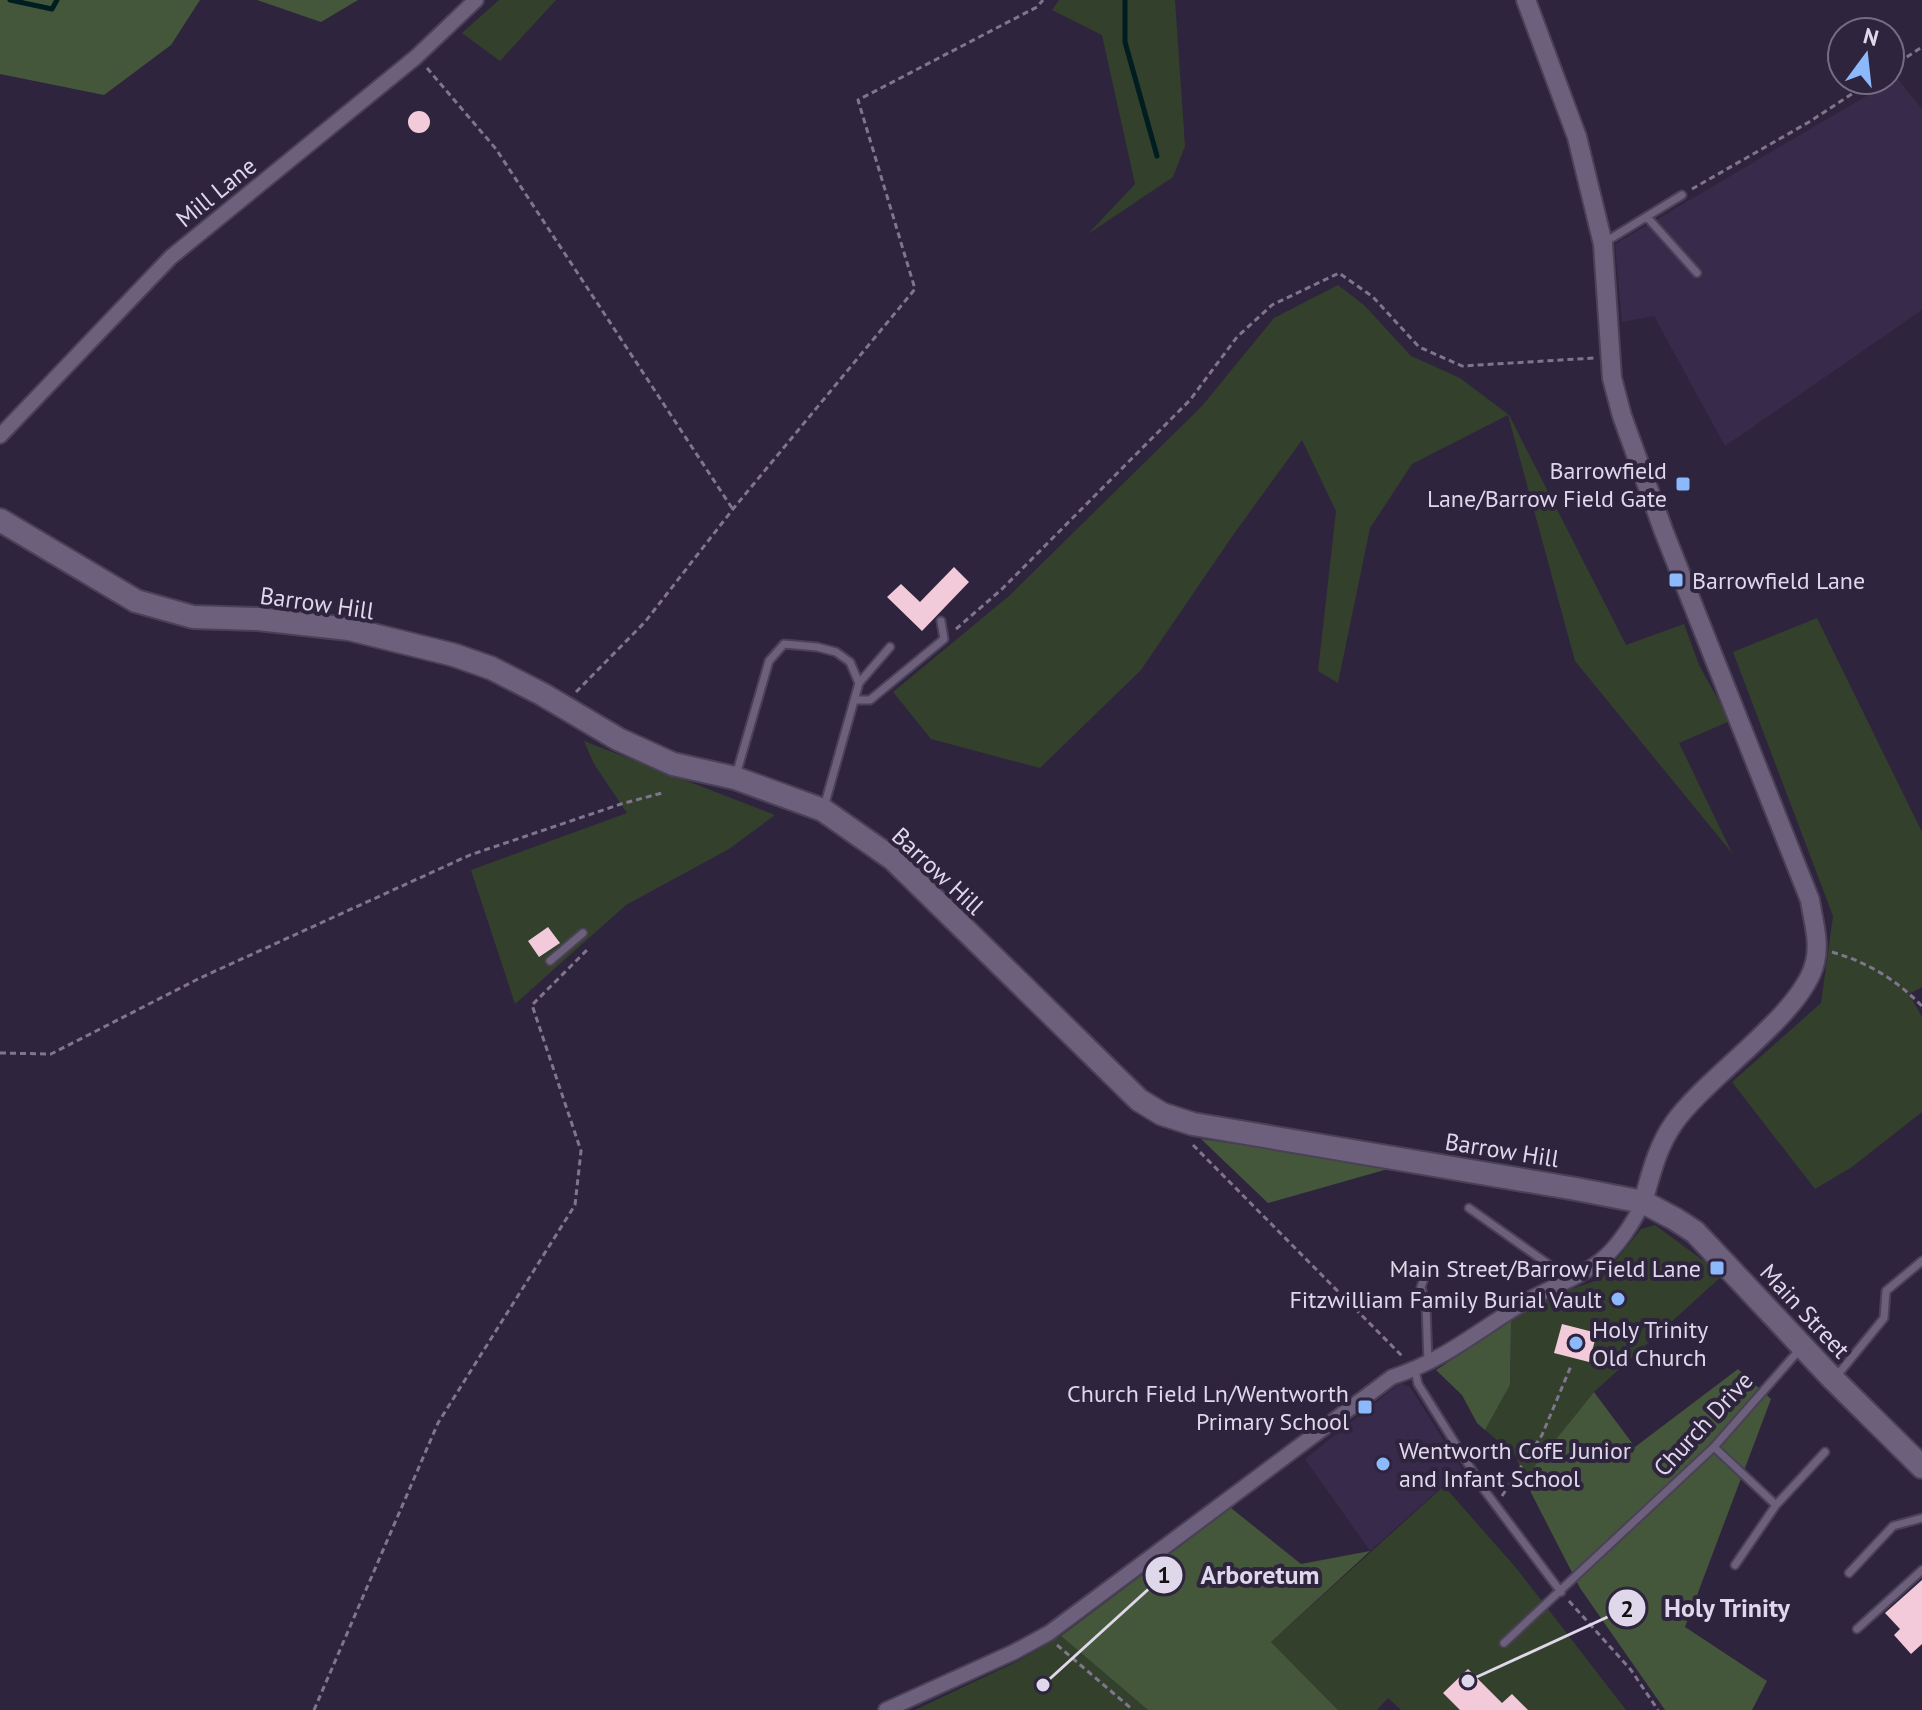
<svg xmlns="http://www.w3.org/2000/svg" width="1922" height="1710" viewBox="0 0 1922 1710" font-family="'PT Sans',sans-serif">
  <rect width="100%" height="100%" fill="#2f243e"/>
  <!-- built -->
  <path fill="#382a4a" d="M1897,78L1922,109V310L1725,446L1654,316L1622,322L1615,244Z
    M1400,1383L1410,1387L1462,1469L1370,1551L1305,1459Z"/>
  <!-- green -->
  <path fill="#33402b" d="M499,0H556L500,61L462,33Z
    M1059,0H1175L1185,146L1173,177L1088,234L1135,184L1102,35L1052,10Z
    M1338,285L1364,305L1411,356L1460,378L1509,415L1626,645L1684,624L1699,665L1730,721L1679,743L1732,853L1575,661L1508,415L1412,464L1370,528L1338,683L1318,671L1336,511L1302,440L1233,535L1141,670L1040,768L931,739L893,692L1009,596L1202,406L1274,318Z
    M1817,618L1922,832V987L1909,994L1922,1017V1112L1852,1167L1815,1189L1732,1082L1821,1003L1833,916L1733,652Z
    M584,741L775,815L729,849L626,905L515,1004L471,870L627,813L594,764Z
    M1655,1225L1723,1275L1594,1392L1524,1479L1516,1456L1485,1430L1510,1385L1511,1321L1536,1301L1601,1279L1641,1229Z
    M1444,1486L1517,1569L1626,1710H1401L1388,1698L1377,1710H1338L1271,1642Z
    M1061,1636L1148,1710H915L1018,1661Z"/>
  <!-- forest -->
  <path fill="#45573b" d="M0,0H200L171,45L104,95L0,74Z
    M257,0H358L321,22Z
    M1201,1139L1395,1167L1268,1203Z
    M1511,1321L1510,1385L1485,1430L1477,1423L1462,1395L1436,1370Z
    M1738,1369L1771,1399L1685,1627L1767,1681L1752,1710H1665L1580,1588L1524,1479L1594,1392L1635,1447Z
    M1231,1508L1301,1564L1370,1551L1271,1642L1338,1710H1148L1061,1636Z"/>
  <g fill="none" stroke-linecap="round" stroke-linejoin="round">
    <!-- stream -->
    <path stroke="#001d20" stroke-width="5" d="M10,0L52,9L57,0
      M1125,0V42L1157,156"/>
  </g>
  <!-- building -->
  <path fill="#f2cada" d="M408 122a11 11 0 1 1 22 0a11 11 0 1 1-22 0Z
    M954,567L969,582L922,631L887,597L901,584L920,602Z
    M548,927L560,943L539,957L528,941Z
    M1562,1324L1597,1333L1589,1362L1554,1353Z
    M1922,1580V1644L1911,1654L1894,1635L1900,1629L1885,1613Z
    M1468,1669L1502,1703L1512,1694L1528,1710H1460L1443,1693Z"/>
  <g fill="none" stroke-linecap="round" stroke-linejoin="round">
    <defs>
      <path id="service" d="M1647,217L1697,273
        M1605,242L1682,195
        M859,683L890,647
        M855,700H870L944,639L941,621
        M736,775L769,661L784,644L817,647L836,652L850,662L859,683L824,807
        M550,961L583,933
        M1469,1208L1569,1279
        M1426,1273L1421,1287L1426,1305L1428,1362
        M1415,1370L1418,1384L1485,1491L1561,1592
        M1835,1378L1884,1318L1886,1291L1922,1261
        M1714,1447L1776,1505L1825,1452
        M1735,1565L1776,1505
        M1849,1573L1893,1526L1922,1518
        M1857,1629L1922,1570
        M1504,1643L1714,1447L1801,1348"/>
      <path id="minor" d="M0,436L171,257L416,57L476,0
        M886,1710L1014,1652L1049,1633L1392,1377C1444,1361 1484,1326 1530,1299C1553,1286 1579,1278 1600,1261C1617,1248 1634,1222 1643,1202"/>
      <path id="tertiary" d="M1526,0L1577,137L1603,244L1612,378L1622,416L1664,532L1810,900C1813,920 1820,942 1815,962C1804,1013 1706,1077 1674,1123C1657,1147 1651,1174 1643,1202"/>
      <path id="secondary" d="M0,520L136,601L193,617L258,619L349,629L454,655L491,668L542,694L618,739L673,764L735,778L823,810L893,859L1139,1100L1162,1114L1193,1124L1576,1189L1643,1202L1675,1219L1695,1232L1833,1379L1922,1467"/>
    </defs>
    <!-- service casing -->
    <use href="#service" stroke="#4b4157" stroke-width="11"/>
    <!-- minor casing -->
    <use href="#minor" stroke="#4b4157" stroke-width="18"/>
    <!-- tertiary casing -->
    <use href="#tertiary" stroke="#4b4157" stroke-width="22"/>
    <!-- secondary casing -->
    <use href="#secondary" stroke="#4b4157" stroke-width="26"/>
    <!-- path -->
    <path stroke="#7f758c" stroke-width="3" stroke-dasharray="6 4" stroke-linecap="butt" d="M427,68L496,149L732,508
      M1890,68L1922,47
      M1692,189L1809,122L1873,80
      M956,629L1002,589L1190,400L1237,337L1272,305L1339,273L1373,297L1419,347L1462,366L1594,358
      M576,692L645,622L733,509L915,289L858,100L1037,7L1043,0
      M1832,952C1869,963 1895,979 1922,1006
      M0,1053L51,1054L200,978L470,855L621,804L662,793
      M1193,1145L1402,1356
      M1502,1496L1542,1435L1571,1366
      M1569,1601L1631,1670L1658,1710
      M1057,1645L1133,1710
      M314,1710L438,1423L575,1205L581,1151L532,1005L588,949L587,947"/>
    <!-- service -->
    <use href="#service" stroke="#6c607d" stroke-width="7"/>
    <!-- minor -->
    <use href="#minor" stroke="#6c607d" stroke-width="14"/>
    <!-- tertiary -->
    <use href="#tertiary" stroke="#6c607d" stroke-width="18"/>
    <!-- secondary -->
    <use href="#secondary" stroke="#6c607d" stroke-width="22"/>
  </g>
  <!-- markers -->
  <g fill="#8cb9fc" stroke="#2f243e" stroke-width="3">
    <rect x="1675" y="476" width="16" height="16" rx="4"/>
    <rect x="1668" y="572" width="16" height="16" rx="4"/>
    <rect x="1709" y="1260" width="16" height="16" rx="4"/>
    <circle cx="1618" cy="1299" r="8"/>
    <circle cx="1576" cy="1343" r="8"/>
    <rect x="1357" y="1399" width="16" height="16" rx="4"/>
    <circle cx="1383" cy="1464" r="8"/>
  </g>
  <g text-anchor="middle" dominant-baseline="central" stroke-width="8" stroke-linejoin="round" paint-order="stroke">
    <!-- street labels -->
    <g font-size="24" fill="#dfd8ea" stroke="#2f243e">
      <text transform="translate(216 192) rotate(-39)">Mill Lane</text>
      <text transform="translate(317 603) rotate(8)">Barrow Hill</text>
      <text transform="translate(938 871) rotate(43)">Barrow Hill</text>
      <text transform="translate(1502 1150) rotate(9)">Barrow Hill</text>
      <text transform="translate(1805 1311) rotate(47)">Main Street</text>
      <text transform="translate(1703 1424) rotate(-47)">Church Drive</text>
    </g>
    <!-- poi labels -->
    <g font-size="24" fill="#dfd8ea" stroke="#2f243e" text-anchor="end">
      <text x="1667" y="470">Barrowfield<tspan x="1667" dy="28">Lane/Barrow Field Gate</tspan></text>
      <text x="1692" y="580" text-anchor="start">Barrowfield Lane</text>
      <text x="1701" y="1268">Main Street/Barrow Field Lane</text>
      <text x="1602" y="1299">Fitzwilliam Family Burial Vault</text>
      <text x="1592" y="1329" text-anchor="start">Holy Trinity<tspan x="1592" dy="28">Old Church</tspan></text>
      <text x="1349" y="1393">Church Field Ln/Wentworth<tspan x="1349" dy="28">Primary School</tspan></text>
      <text x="1399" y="1450" text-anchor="start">Wentworth CofE Junior<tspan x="1399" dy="28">and Infant School</tspan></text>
    </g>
  </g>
  <!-- callouts -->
  <path fill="none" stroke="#dfd8ea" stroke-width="3" d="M1043 1685L1164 1575M1468 1681L1627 1608"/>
  <g fill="#dfd8ea" stroke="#2f243e" stroke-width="3">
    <circle cx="1043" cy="1685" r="8"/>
    <circle cx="1468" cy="1681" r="8"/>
    <circle cx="1164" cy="1575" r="20"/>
    <circle cx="1627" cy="1608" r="20"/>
  </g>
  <g font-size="24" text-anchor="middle" font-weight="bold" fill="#111">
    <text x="1164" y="1583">1</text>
    <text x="1627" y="1617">2</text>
  </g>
  <g font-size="26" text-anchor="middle" font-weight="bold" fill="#dfd8ea" stroke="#2f243e" stroke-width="8" stroke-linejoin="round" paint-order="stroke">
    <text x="1260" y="1584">Arboretum</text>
    <text x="1727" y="1617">Holy Trinity</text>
  </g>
  <!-- north arrow -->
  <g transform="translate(1866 56) rotate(15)"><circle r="38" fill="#2f243e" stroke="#756c83" stroke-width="2"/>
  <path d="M0-6L14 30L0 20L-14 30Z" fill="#8cb9fc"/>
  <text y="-12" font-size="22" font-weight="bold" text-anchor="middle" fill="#dfd8ea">N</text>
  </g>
</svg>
